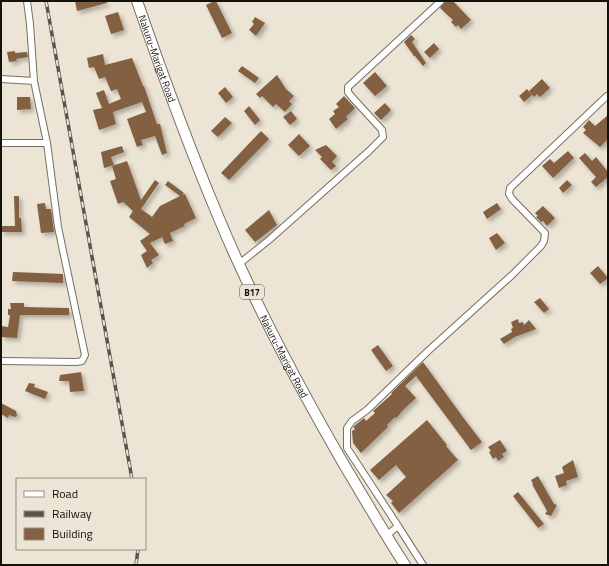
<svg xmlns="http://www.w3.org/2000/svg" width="609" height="566" viewBox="0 0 609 566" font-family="'Titillium Web',sans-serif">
  <defs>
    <filter id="shadow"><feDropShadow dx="3" dy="3" stdDeviation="2" flood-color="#0004"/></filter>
  </defs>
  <rect width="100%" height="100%" fill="#ece4d4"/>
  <!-- building -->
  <path fill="#836142" filter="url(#shadow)" d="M75,1H107V3L77,11Z
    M214,1H216L232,33L222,38L206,5Z
    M445,1H453L471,20L461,29L458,25L456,27L451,22L453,20L440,8Z
    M118,12L124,30L111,34L105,16Z
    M255,17L265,23L256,36L249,30L254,24L252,22Z
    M411,35L415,39L412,42L426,63L423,66L415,56H414L404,42Z
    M434,43L439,49L430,58L424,52Z
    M15,51V53L27,52L28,57L16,59L17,61L9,62L7,52Z
    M103,54L105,65L132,58L143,86H144L157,124H160L167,153L162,155L155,136L141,140L143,145L137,147L127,119L146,112L142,102L113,112L116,124L99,130L93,110L102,108L96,93L104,90L109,104L121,99L117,89L111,91L105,77L99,79L94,67L89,68L87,58Z
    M242,66L259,78L255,83L238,71Z
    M375,72L387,86L375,96L363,83Z
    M277,75L286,89L294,96L289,101L292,104L285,112L276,104L273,107L262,96L260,98L256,94Z
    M542,79L550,88L540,97L537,94L534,97L529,91Z
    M225,87L233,97L226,103L218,93Z
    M527,89L532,95L524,102L519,96Z
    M344,96L355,108L346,117L348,119L336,129L329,119L335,114L333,111L339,107L336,104Z
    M17,97H30L31,109L17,110Z
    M385,103L391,110L381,120L374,113Z
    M249,106L260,120L255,125L244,111Z
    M291,111L297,119L290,125L283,117Z
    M608,115V139L600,147L583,133L586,130L583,127L589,120L595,126Z
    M225,117L232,123L218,137L211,131Z
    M261,131L269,139L229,180L221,173Z
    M299,134L310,146L299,156L288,145Z
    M326,145L337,156L332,162L336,166L331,170L320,159L322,157L315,150Z
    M122,146L124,152L111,157L114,165L104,168L101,152Z
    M568,151L574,158L553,178L542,166L550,159L554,163Z
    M585,153L592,161L596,157L608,172V177L596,187L591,182L596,177L579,158Z
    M127,161L141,200L155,180L159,183L141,209L152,217L160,206L180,196L165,185L168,181L184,193L182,195L185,194L196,218L184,224L185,226L170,233L173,241L165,244L162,237L150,243L159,255L151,260L153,263L147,268L141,255L147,251L140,241L150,234L129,217L133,211L123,202L118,204L110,181L116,179L112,166Z
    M567,180L572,185L563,193L559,188Z
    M14,196H19V218H21L22,232H1V226H15Z
    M45,203L46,209H51L54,232L41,233L37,204Z
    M497,203L501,209L487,219L483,212Z
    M543,206L555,218L547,226L543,221L541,222L536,217L538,216L535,213Z
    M269,210L277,225L255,242L245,230Z
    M497,233L505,243L496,250L489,238Z
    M598,266L608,278L600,284L590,273Z
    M13,272L63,274V283L12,281Z
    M540,298L549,309L544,313L534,302Z
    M10,303H24V307L69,308V315H20L17,338L1,337V326L8,327L10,315H8V309H11Z
    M518,319L519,323L523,322L524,325L529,320L536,329L515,337L504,344L500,339L512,332L511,329L513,328L511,322Z
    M378,345L393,366L386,371L371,350Z
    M423,362L465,420L482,442L471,450L416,376L405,386L416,398L400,413H401L396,418L395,417L387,425L388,427L361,453L353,443L352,431L355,429L353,427L364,418L366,421L375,413L373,411L392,394L391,393Z
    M81,372L84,391L70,392L69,381H59L60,375Z
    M29,383L35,384L34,387L48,392L45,399L25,391Z
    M1,403L16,411L17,416L15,417L9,415L8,418L1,414Z
    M427,420L447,445L446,446L458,460L399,513L391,503L393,501L386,495L406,477L396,465L379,480L370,470Z
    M500,440L507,451L502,454L504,457L498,461L496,457L493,459L489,452L491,451L488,447Z
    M573,460L578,477L566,481L567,485L559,488L555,476L564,473L562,467Z
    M538,476L554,504L557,505L551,516L545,514L547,511L532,484H533L531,480Z
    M518,492L544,524L538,528L513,496Z"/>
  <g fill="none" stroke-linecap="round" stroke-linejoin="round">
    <defs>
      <path id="street" d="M1,79L34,81
        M1,143H47
        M239,264L269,240L369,151L383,137L382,130L351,96L348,92V87L441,1
        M1,361L76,362L82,361L85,355L58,227L47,143L34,81L30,24L27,1
        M398,526L423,565
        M386,536L398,526L347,448V428L352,421L367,410L428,351L512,275L541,246L544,241L545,233L512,199L509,194L510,188L607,96"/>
      <g id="primary">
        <path id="s1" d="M137,1C162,73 188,145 218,216C254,303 299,387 346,468C366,501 384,533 405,565"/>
      </g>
    </defs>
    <!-- street casing -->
    <use href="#street" stroke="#766f60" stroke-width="8"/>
    <!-- primary casing -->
    <use href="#primary" stroke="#766f60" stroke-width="12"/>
    <!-- street -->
    <use href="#street" stroke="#fff" stroke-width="6"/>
    <!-- primary -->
    <use href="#primary" stroke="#fff" stroke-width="10"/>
    <defs>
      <path id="rail" d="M46,1L132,479
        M136,565L138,549"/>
    </defs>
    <!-- rail casing -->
    <use href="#rail" stroke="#58544b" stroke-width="3.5"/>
    <!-- rail -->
    <use href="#rail" stroke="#ece4d4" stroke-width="2" stroke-dasharray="6" stroke-linecap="butt"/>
  </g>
  <g text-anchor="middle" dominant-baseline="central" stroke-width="3.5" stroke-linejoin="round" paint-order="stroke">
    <!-- shield labels -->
    <rect fill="#ece4d4" stroke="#555148" stroke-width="1" x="240" y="285" width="24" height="14" rx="3"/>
    <g font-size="9" font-weight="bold" fill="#14120c">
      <text x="252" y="292">B17</text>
    </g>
    <!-- street labels -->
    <g font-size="10" fill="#14120c" stroke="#ece4d4">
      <text stroke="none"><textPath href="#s1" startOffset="61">Nakuru-Marigat Road</textPath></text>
      <text stroke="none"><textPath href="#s1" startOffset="385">Nakuru-Marigat Road</textPath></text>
    </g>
  </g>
  <!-- border -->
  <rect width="609" height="566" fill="none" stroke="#14120c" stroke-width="4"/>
  <!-- legend -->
  <rect x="16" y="478" width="130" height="72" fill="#ece4d4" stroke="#969084"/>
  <rect x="24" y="491" width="20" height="6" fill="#ffffff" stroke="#969084"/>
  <text x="52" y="498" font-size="12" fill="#14120c">Road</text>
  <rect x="24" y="511" width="20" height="6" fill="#58544b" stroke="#969084"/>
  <text x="52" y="518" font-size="12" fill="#14120c">Railway</text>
  <rect x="24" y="528" width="20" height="12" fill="#836142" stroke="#969084"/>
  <text x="52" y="538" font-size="12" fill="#14120c">Building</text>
</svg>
